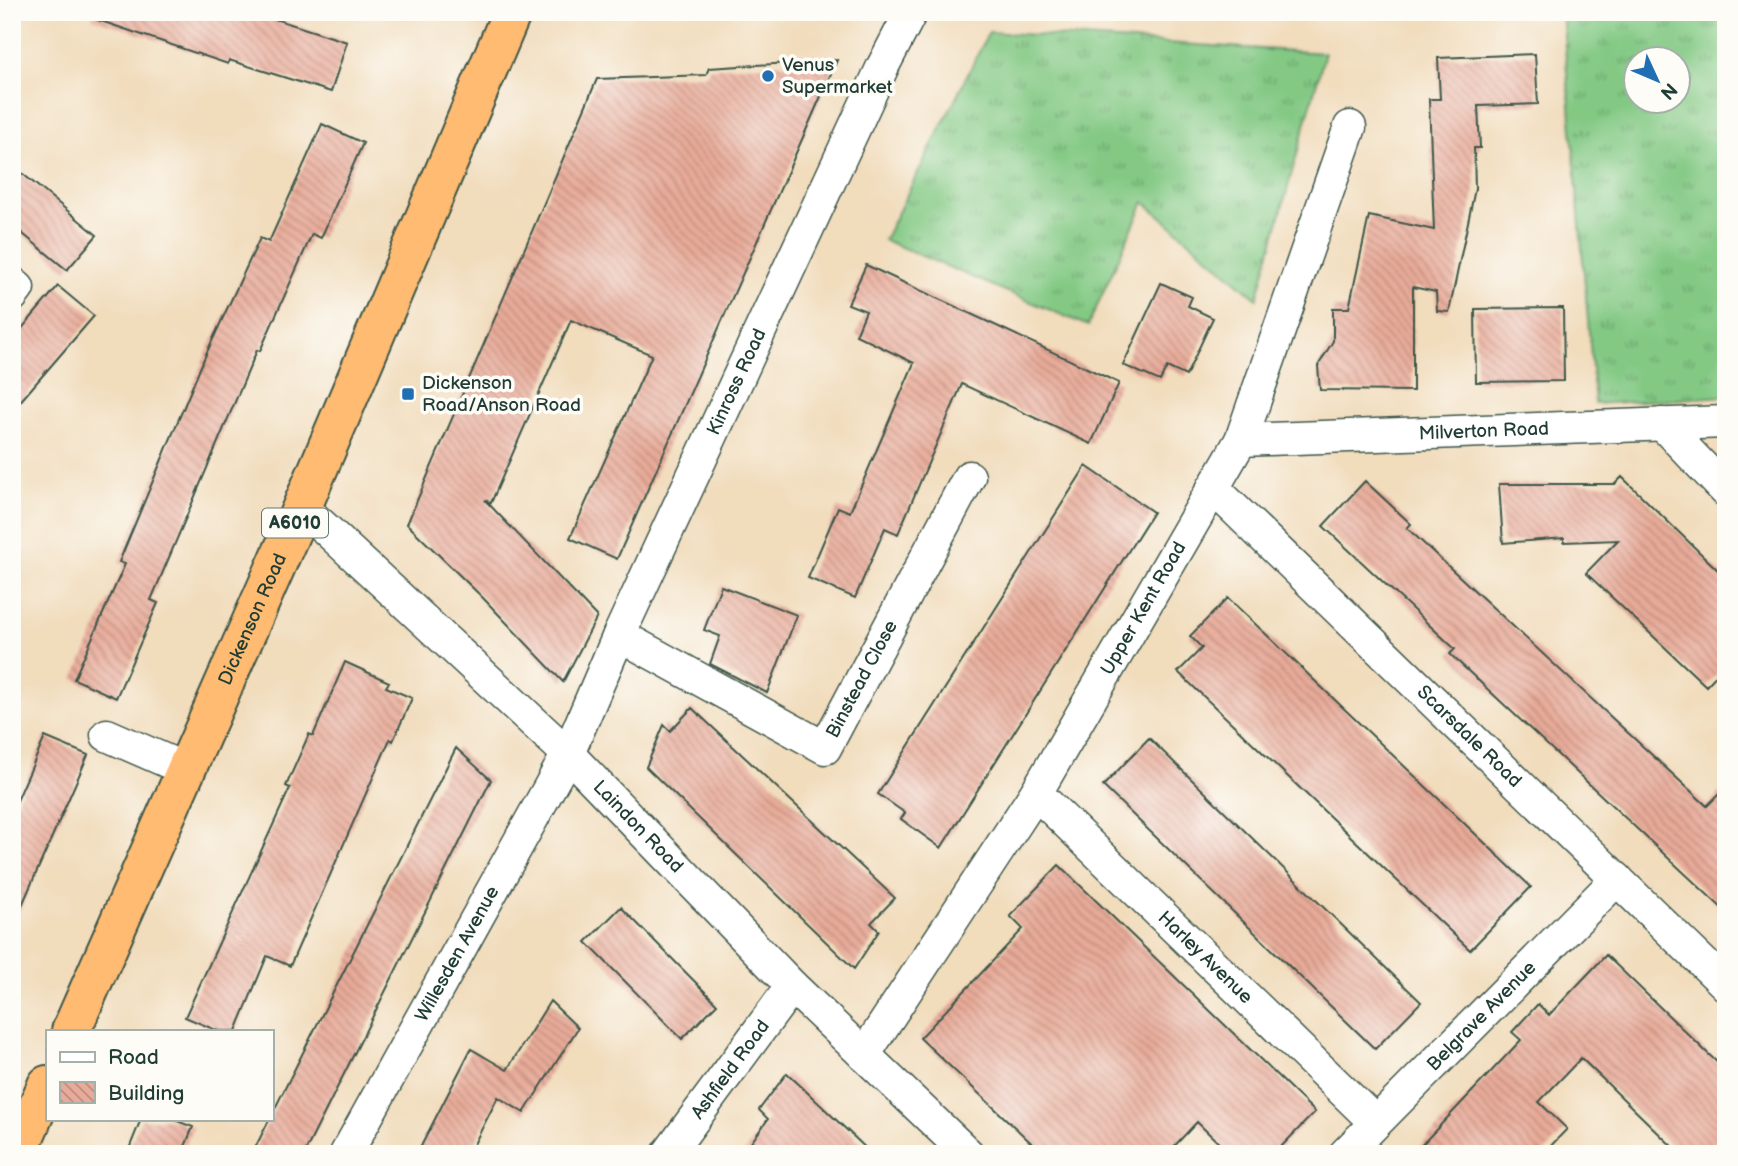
<svg xmlns="http://www.w3.org/2000/svg" width="1738" height="1166" viewBox="0 0 1738 1166" font-family="'Balsamiq Sans',sans-serif">
  <defs>
    <pattern id="grass-tufts" width="24" height="20" patternUnits="userSpaceOnUse" patternTransform="scale(1.75)"><rect width="24" height="20" fill="#83c984"/><path d="M3 7l-1-3M5 7V3M7 7l1-3M15 17l-1-3M17 17v-4M19 17l1-3" fill="none" stroke="#6ba46d"/></pattern>
    <pattern id="building-back-hatch" width="6" height="6" patternUnits="userSpaceOnUse" patternTransform="scale(1.75)"><rect width="6" height="6" fill="#e9ab99"/><path d="M-1 5l2 2M0 0l6 6M5-1l2 2" fill="none" stroke="#bc8c7e"/></pattern>
  </defs>
  <rect width="100%" height="100%" fill="#fdfcf7"/>
  <filter id="ink" filterUnits="userSpaceOnUse"><feTurbulence type="fractalNoise" baseFrequency=".0143" numOctaves="2"/><feDisplacementMap in="SourceGraphic" scale="14" xChannelSelector="R" yChannelSelector="G"/><feConvolveMatrix kernelMatrix="1 2 1 2 8 2 1 2 1" color-interpolation-filters="sRGB"/></filter>
  <filter id="wash" filterUnits="userSpaceOnUse"><feTurbulence type="fractalNoise" baseFrequency=".00686" numOctaves="4" result="noise"/><feDisplacementMap in="SourceGraphic" scale="28" xChannelSelector="R" yChannelSelector="G"/><feGaussianBlur stdDeviation="1.57" result="paint"/><feColorMatrix in="noise" values="0 0 0 0 0 0 0 0 0 0 0 0 0 0 0 0 0 1.4 0 .05"/><feComposite in="paint" operator="in"/></filter>
  <g filter="url(#wash)">
    <rect width="100%" height="100%" fill="#f1dcbc"/>
    <!-- grass -->
    <path fill="url(#grass-tufts)" stroke="#51835c" stroke-width="2" fill-rule="evenodd" d="M1562,12H1726V396L1595,404ZM1636,60H1678V102H1636Z
      M989,32L1325,53L1257,299L1144,202L1088,326L884,240Z"/>
    <g id="blocks">
      <!-- building -->
      <path fill="url(#building-back-hatch)" d="M93,12H253L347,42L331,92L229,60L228,64L92,18Z
        M1535,54L1538,104L1478,106L1480,148H1474L1475,189L1449,312L1437,311L1436,292L1413,287V391L1320,390L1318,366L1333,341V308H1349L1369,216L1434,230L1429,99H1440L1438,58Z
        M837,60L617,559L570,538L652,355L571,320L491,503L485,500L597,617L563,682L483,598L407,524L597,79L706,75L709,68Z
        M322,124L363,143L321,238L312,234L260,351L257,350L151,600L158,603L116,698L74,679L125,564L119,562L206,354L260,238L269,242Z
        M12,165L97,235L67,270L12,225Z
        M866,265L1119,383L1091,444L962,384L898,534L885,528L855,598L808,578L838,507L850,512L914,363L856,335L866,311L848,304Z
        M1161,283L1192,297L1188,306L1213,318L1186,376L1167,367L1160,381L1123,365Z
        M58,286L94,316L12,411V340Z
        M1563,308L1564,381L1476,382L1475,309Z
        M1086,466L1153,512L941,848L901,819L905,813L878,794Z
        M1622,477L1726,578V665L1706,686L1586,573L1618,540L1564,542V538L1503,543L1499,484H1615Z
        M1365,481L1411,524L1407,528L1707,806L1726,787V912L1450,654L1455,649L1323,526Z
        M721,586L797,615L767,693L710,664L720,636L704,630Z
        M1228,598L1531,887L1470,950L1178,672L1202,648L1190,636Z
        M345,662L389,682L386,687L412,698L393,741L390,739L290,966L267,956L236,1031H218L185,1017L290,788L286,786L309,734L313,736Z
        M692,708L895,898L871,923L879,931L854,969L646,767L664,725L670,731Z
        M45,737L88,755L12,928V812Z
        M1149,738L1421,1002L1375,1049L1103,786Z
        M456,748L491,780L304,1154H252Z
        M1059,865L1315,1112L1274,1154H1230L1197,1122L1167,1154H1043L920,1038L1023,929L1010,916Z
        M621,907L717,1004L682,1039L586,942Z
        M1606,955L1726,1071V1154H1680L1581,1058L1539,1102L1567,1129L1543,1154H1413L1521,1040L1512,1032L1538,1004L1549,1015Z
        M550,1001L578,1028L524,1113L498,1097L469,1154H417L471,1049L507,1070Z
        M787,1073L872,1154H743L768,1119L759,1110Z
        M141,1119H172L193,1127L182,1154H127Z"/>
    </g>
  </g>
  <g filter="url(#ink)">
    <use href="#blocks" fill-opacity="0" stroke="#3e5548" stroke-width="2"/>
    <g fill="none" stroke-linecap="round" stroke-linejoin="round">
      <defs>
        <g id="minor">
          <path d="M12,283L18,288L12,296"/>
          <path d="M1662,424L1726,491"/>
          <path id="s1" d="M1241,440L1726,422"/>
          <path id="s2" d="M1213,488L1726,985"/>
          <path id="s3" d="M302,507L568,754L792,986L968,1154"/>
          <path id="s4" d="M619,635L825,748L969,477"/>
          <path d="M107,735L187,770"/>
          <path id="s5" d="M1036,793L1375,1122"/>
          <path id="s6" d="M864,1055L1036,793L1241,440L1350,127"/>
          <path id="s7" d="M346,1154L568,754L619,635L883,66L911,12"/>
          <path id="s8" d="M668,1154L792,986"/>
          <path id="s9" d="M1345,1154L1617,879"/>
        </g>
        <g id="trunk">
          <path id="s10" d="M71,1031L302,507L512,12"/>
          <path d="M17,1154L47,1085"/>
        </g>
      </defs>
      <!-- minor casing -->
      <use href="#minor" stroke="#3e5548" stroke-width="35"/>
      <!-- trunk casing -->
      <use href="#trunk" stroke="#3e5548" stroke-width="42"/>
      <!-- minor -->
      <use href="#minor" stroke="#fff" stroke-width="32"/>
      <!-- trunk -->
      <use href="#trunk" stroke="#ffbb71" stroke-width="38"/>
    </g>
  </g>
  <!-- markers -->
  <g fill="#1f6fb2" stroke="#fdfcf7" stroke-width="2.5">
    <circle cx="768" cy="76" r="7"/>
    <rect x="401" y="387" width="14" height="14" rx="3.5"/>
  </g>
  <g text-anchor="middle" dominant-baseline="central" stroke-width="7" stroke-linejoin="round" paint-order="stroke">
    <!-- shield labels -->
    <rect fill="#fdfcf7" stroke="#62766e" stroke-width="2" x="262" y="508.5" width="66" height="29" rx="5"/>
    <g font-size="18" font-weight="bold" fill="#1f3d34">
      <text x="295" y="523">A6010</text>
    </g>
    <!-- poi labels -->
    <g font-size="19" fill="#1f3d34" stroke="#fdfcf7" text-anchor="start">
      <text x="782" y="65">Venus<tspan x="782" dy="22">Supermarket</tspan></text>
      <text x="422" y="383">Dickenson<tspan x="422" dy="22">Road/Anson Road</tspan></text>
    </g>
    <!-- street labels -->
    <g font-size="19" fill="#1f3d34" stroke="#fdfcf7">
      <text stroke="none"><textPath href="#s7" startOffset="866">Kinross Road</textPath></text>
      <text stroke="none"><textPath href="#s1" startOffset="243">Milverton Road</textPath></text>
      <text stroke="none"><textPath href="#s6" startOffset="527">Upper Kent Road</textPath></text>
      <text stroke="none"><textPath href="#s10" startOffset="450">Dickenson Road</textPath></text>
      <text stroke="none"><textPath href="#s4" startOffset="313">Binstead Close</textPath></text>
      <text stroke="none"><textPath href="#s2" startOffset="357">Scarsdale Road</textPath></text>
      <text stroke="none"><textPath href="#s3" startOffset="464">Laindon Road</textPath></text>
      <text stroke="none"><textPath href="#s7" startOffset="229">Willesden Avenue</textPath></text>
      <text stroke="none"><textPath href="#s5" startOffset="236">Harley Avenue</textPath></text>
      <text stroke="none"><textPath href="#s9" startOffset="194">Belgrave Avenue</textPath></text>
      <text stroke="none"><textPath href="#s8" startOffset="105">Ashfield Road</textPath></text>
    </g>
  </g>
  <!-- margin -->
  <rect width="1738" height="1166" fill="none" stroke="#fdfcf7" stroke-width="42"/>
  <!-- legend -->
  <rect x="46" y="1030" width="228" height="91" fill="#fdfcf7" stroke="#a4b0a9" stroke-width="2"/>
  <rect x="60" y="1052" width="35" height="10" fill="#ffffff" stroke="#a4b0a9" stroke-width="2"/>
  <text x="108" y="1064" font-size="21" fill="#1f3d34">Road</text>
  <rect x="60" y="1082" width="35" height="21" fill="url(#building-back-hatch)" stroke="#a4b0a9" stroke-width="2"/>
  <text x="108" y="1100" font-size="21" fill="#1f3d34">Building</text>
  <!-- north arrow -->
  <g transform="translate(1657 80) rotate(134)"><circle r="33" fill="#fdfcf7" stroke="#a4b0a9" stroke-width="2"/>
  <path d="M0-5L12 26L0 18L-12 26Z" fill="#1f6fb2"/>
  <text y="-10" font-size="19" font-weight="bold" text-anchor="middle" fill="#1f3d34">N</text>
  </g>
</svg>
